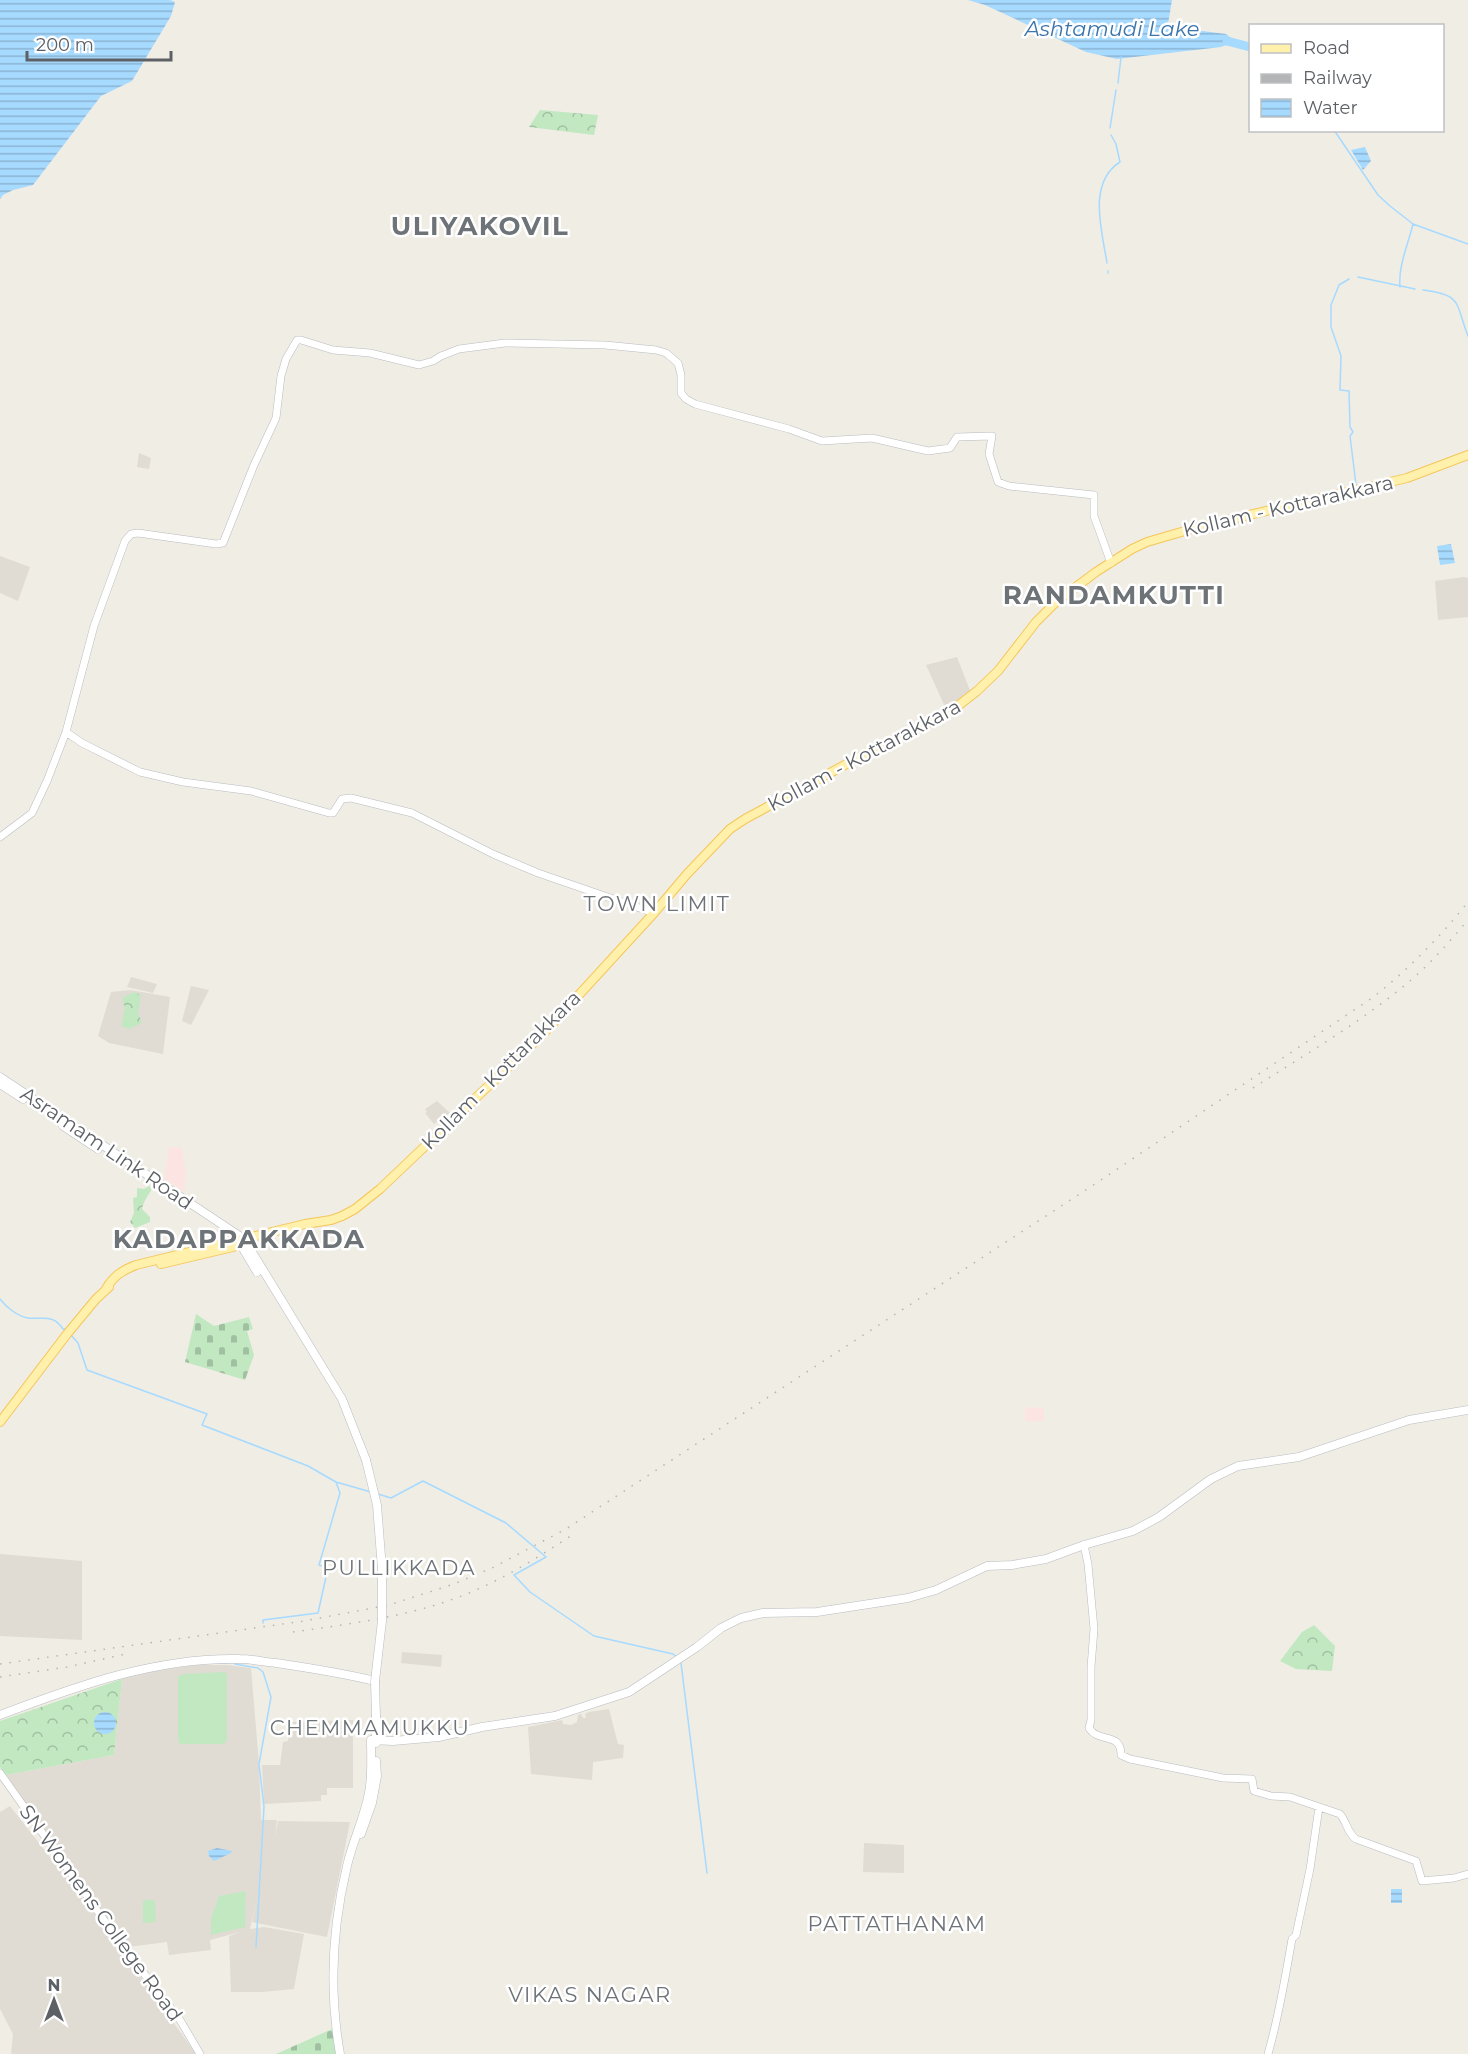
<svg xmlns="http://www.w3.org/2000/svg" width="1468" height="2054" viewBox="0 0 1468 2054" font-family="Montserrat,sans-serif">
  <defs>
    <pattern id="forest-crowns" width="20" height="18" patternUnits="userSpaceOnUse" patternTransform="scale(1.5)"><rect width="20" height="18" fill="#c2e8c1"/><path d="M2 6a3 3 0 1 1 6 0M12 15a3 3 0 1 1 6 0" fill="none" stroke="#a1bfa1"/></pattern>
    <pattern id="cemetery-stones" width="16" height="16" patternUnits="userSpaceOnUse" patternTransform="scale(1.5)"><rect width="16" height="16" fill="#c2e8c1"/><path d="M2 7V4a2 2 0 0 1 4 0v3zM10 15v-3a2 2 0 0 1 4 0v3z" fill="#a1bfa1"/></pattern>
    <pattern id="water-rules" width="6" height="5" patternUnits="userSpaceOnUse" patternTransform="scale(1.5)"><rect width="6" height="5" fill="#a6daff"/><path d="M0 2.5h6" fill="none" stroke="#8ab4d2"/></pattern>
  </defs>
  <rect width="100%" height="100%" fill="#f0ede5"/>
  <!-- education -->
  <path fill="#e0dcd3" d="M139,453L151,458L149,469L137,467Z
    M0,556L30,567L18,601L0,593Z
    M1464,577L1468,578V617L1438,620L1435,581Z
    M957,657L971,693L946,709L926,665Z
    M131,977L157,984L153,993L127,987Z
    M191,986L209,990L191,1025L182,1021Z
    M131,990L170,997L163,1054L109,1043L98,1036L111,992Z
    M437,1101L450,1113L434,1124L425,1113L427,1112L425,1109Z
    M0,1554L82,1561V1640L0,1636Z
    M402,1652L442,1655L441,1667L401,1663Z
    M198,1665H227L251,1668L259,1764L261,1820H277L275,1837L278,1821L350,1822L327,1937L252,1922L258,1892L250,1929L264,1927L304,1934L294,1989L262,1992H231L229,1936L240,1932L210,1940L211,1950L169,1955L167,1942L128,1947L6,1775L114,1755L122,1679L153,1671Z
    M609,1709L618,1744L624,1745L623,1758L593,1762L592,1780L531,1774L528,1727L562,1720L563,1724L571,1725L577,1722L578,1715L581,1714L583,1718H586L585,1714L589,1712Z
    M353,1720V1788H327V1795H321V1801L264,1804L262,1765H280L283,1742L288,1741L290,1722Z
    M10,1806L107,1930L196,2054H11L13,2034L0,2009V1812Z
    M864,1843L904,1845V1873L863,1872Z"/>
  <!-- medical -->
  <path fill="#fce4e2" d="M169,1147L182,1148L186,1173L185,1192L164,1179Z
    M1025,1407L1044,1408V1421H1025Z"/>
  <!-- grass -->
  <path fill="#c2e8c1" d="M224,1672L227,1674V1740L224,1744H180L178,1740V1676L184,1674Z
    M246,1891L245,1927L211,1935V1918L219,1896Z
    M143,1900H155L156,1922L143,1923Z"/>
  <!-- forest -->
  <path fill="url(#forest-crowns)" d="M540,110L598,115L594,135L529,127Z
    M134,992L141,995L138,1013L142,1023L129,1029L121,1026L125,1008L122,998Z
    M149,1186L152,1189C148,1196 144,1200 142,1209L150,1217V1222L135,1228L130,1222L134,1213L133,1198L137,1197V1188L144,1189Z
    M1314,1625L1335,1646L1332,1671L1296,1669L1280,1661L1302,1632Z
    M122,1679L114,1755L6,1775L0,1767V1721Z"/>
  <!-- cemetery -->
  <path fill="url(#cemetery-stones)" d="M196,1314L214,1326L249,1317L253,1329L247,1331L254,1355L245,1380L185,1362Z
    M332,2029L337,2054H276Z"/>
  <!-- water -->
  <path fill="url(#water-rules)" d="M0,0H170L175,2L171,16L132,81L101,96L33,185L13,190L3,195L0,199Z
    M968,0H1172L1168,24L1187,29L1226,34L1236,42L1221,47L1117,59L1086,52L985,5Z
    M1365,147L1371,161L1363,170L1351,150Z
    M1451,544L1455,563L1440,565L1437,546Z
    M94 1723a11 11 0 1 1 22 0a11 11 0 1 1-22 0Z
    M217,1848L232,1851L231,1853L214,1861L209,1856L208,1851Z
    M1391,1889H1402V1903H1391Z"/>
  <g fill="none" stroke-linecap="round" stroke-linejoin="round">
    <!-- stream -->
    <path stroke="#a6daff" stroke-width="1.5" d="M1118,83L1121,57
      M1110,128L1116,90
      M1334,130L1378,195L1390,206L1413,224L1468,244
      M1107,263C1102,231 1087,183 1120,162L1116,144L1111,135
      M1108,271V273
      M1358,277L1415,289
      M1349,279L1339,285L1331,305V327L1341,356L1340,390L1349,391L1350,427L1353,432L1350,436L1356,485
      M1400,287C1398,266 1408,245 1413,224
      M1423,290C1463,295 1455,303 1468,336
      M0,1299C6,1307 17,1316 28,1318C41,1320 53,1313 63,1329H66
      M71,1335L78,1343L87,1370L207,1414L202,1425L308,1466L336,1482L371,1492
      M378,1494L391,1498L423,1481L506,1523L546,1557L514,1575L530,1592L594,1636L673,1654L677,1657
      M263,1623V1620L318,1613L328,1568L319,1565L340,1493L336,1482
      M219,1663H227
      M681,1663L707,1873
      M235,1664L258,1668L263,1672L271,1697L259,1764L264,1807L256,1947"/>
    <!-- river -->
    <path stroke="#a6daff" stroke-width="9" d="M1227,41L1250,47"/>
    <defs>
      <path id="tertiary" d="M66,732L82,743L140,772L183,782L251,791L329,813H333L342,799L351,798L412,813L493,854L538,873L654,913
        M0,837L32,813L47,781L66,732L94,626L125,541L131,534L138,533L216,544L223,543L254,465L276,418L281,376L286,359L297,340H301L333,350L370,353L419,365L433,361L441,356L459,349L505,343L605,345L656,350L666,353L678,363L681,375V393L686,399L695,404L789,429L822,441L872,438L928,451L950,448L957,437L992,436L989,454L998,482L1009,486L1094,495V516L1111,563
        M1084,1545L1088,1564L1094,1629L1091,1667V1720L1089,1728C1099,1744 1121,1731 1121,1755L1130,1759L1223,1778L1252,1779L1254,1791L1271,1796L1290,1797L1340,1814C1347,1822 1347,1833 1356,1839L1416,1861L1422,1881L1454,1878L1468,1874
        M0,1773L118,1940L180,2020L200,2054
        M1268,2054C1279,2016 1285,1979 1292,1939L1296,1935L1310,1869L1319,1807"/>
      <path id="secondary" d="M0,1077L244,1239L342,1399L366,1460
        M0,1084L23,1099
        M63,1126L98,1149
        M233,1238L241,1245L257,1272
        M0,1715C77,1686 156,1657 240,1659C252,1659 264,1662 276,1663C310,1668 342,1673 375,1681
        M376,1717V1743
        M361,1834L372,1803L377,1776L376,1761
        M340,2054C329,1991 332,1928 347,1866C353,1839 367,1813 370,1786C372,1771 371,1755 371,1740L393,1741L439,1737L482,1727L555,1716L629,1692L697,1647L721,1628L741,1618L763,1613L817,1612L908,1598L936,1590L987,1566L1012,1565L1046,1559L1084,1545L1133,1531L1159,1517L1211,1479L1238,1466L1299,1457L1409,1420L1468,1410"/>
      <path id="primary" d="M161,1264L233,1247
        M106,1289C113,1276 123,1270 136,1265L305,1224L331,1220L342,1216L355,1209L380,1189L543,1034L654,913L687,874L730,829L745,819L865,754L923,726L959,705L977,691L998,671L1036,622L1057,601L1096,572L1132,549L1147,542L1202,526L1407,478L1468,455
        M0,1422L67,1334L96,1299L109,1287"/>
    </defs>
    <!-- tertiary casing -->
    <use href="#tertiary" stroke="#b8bbbf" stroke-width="8"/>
    <!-- secondary casing -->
    <use href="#secondary" stroke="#b9bcc1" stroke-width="9"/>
    <!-- primary casing -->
    <use href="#primary" stroke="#f5c659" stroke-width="10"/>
    <!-- tertiary -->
    <use href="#tertiary" stroke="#fff" stroke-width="7"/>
    <!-- secondary -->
    <use href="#secondary" stroke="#fff" stroke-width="8"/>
    <!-- primary -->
    <use href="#primary" stroke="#fff0ab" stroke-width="8"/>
    <!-- rail -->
    <path stroke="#b4b5b6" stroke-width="1.5" stroke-dasharray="1.5 8" stroke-linecap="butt" d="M1253,1088C1306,1054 1363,1021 1411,980C1432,962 1450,941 1468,920
      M293,1632C349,1624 406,1617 459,1597C501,1581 539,1557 575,1533
      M0,1664L304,1621L389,1605L454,1584L492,1568L566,1529L1098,1182L1372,998C1408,970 1440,937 1468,902
      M0,1677L67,1667L130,1653"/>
    <defs>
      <path id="secondary-bridge" d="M366,1460L377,1505L382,1569V1621L375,1681L376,1717"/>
    </defs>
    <!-- secondary-bridge casing -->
    <use href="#secondary-bridge" stroke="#b9bcc1" stroke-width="9" stroke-linecap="butt"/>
    <!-- secondary-bridge -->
    <use href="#secondary-bridge" stroke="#fff" stroke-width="8"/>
  </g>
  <g text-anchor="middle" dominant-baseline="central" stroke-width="5" stroke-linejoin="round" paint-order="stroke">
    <!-- street labels -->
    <g font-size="20" fill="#5d6166" stroke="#fff">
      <text transform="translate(1288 506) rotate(-13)">Kollam - Kottarakkara</text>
      <text transform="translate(864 755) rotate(-28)">Kollam - Kottarakkara</text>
      <text transform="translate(501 1070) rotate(-45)">Kollam - Kottarakkara</text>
      <text transform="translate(107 1148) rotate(34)">Asramam Link Road</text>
      <text transform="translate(101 1913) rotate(54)">SN Womens College Road</text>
    </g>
    <!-- water labels -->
    <g font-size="21" font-style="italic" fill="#3c75ab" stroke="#fff">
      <text x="1112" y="28">Ashtamudi Lake</text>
    </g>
    <!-- neighbourhood labels -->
    <g font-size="21" letter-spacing="1.5" fill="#6e7378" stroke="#fff">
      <text x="657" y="903">TOWN LIMIT</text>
      <text x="399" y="1567">PULLIKKADA</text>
      <text x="370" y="1727">CHEMMAMUKKU</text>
      <text x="897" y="1923">PATTATHANAM</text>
      <text x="590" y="1994">VIKAS NAGAR</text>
    </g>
    <!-- district labels -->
    <g font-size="26" font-weight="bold" letter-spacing="1.5" fill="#6e7378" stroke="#fff">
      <text x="480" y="226">ULIYAKOVIL</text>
      <text x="1114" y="595">RANDAMKUTTI</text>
      <text x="239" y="1239">KADAPPAKKADA</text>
    </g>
  </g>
  <!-- legend -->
  <rect x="1249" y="24" width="195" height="108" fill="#ffffff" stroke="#bec0c2" stroke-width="1.5"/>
  <rect x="1261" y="44" width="30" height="9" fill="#fff0ab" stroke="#bec0c2" stroke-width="1.5"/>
  <text x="1303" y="54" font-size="18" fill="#5d6166">Road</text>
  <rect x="1261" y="74" width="30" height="9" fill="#b4b5b6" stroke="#bec0c2" stroke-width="1.5"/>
  <text x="1303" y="84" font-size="18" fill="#5d6166">Railway</text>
  <rect x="1261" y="99" width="30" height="18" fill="url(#water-rules)" stroke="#bec0c2" stroke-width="1.5"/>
  <text x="1303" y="114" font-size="18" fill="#5d6166">Water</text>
  <!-- north arrow -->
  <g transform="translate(54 2000)" stroke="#ffffff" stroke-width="4.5" paint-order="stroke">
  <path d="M0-4.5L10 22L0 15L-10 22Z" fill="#5d6166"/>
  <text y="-9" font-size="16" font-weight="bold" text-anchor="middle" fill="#5d6166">N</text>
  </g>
  <!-- scale -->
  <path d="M27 51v9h144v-9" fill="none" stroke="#5d6166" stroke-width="3"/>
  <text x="36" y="51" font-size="18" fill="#5d6166" stroke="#ffffff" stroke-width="4.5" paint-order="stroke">200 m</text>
</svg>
